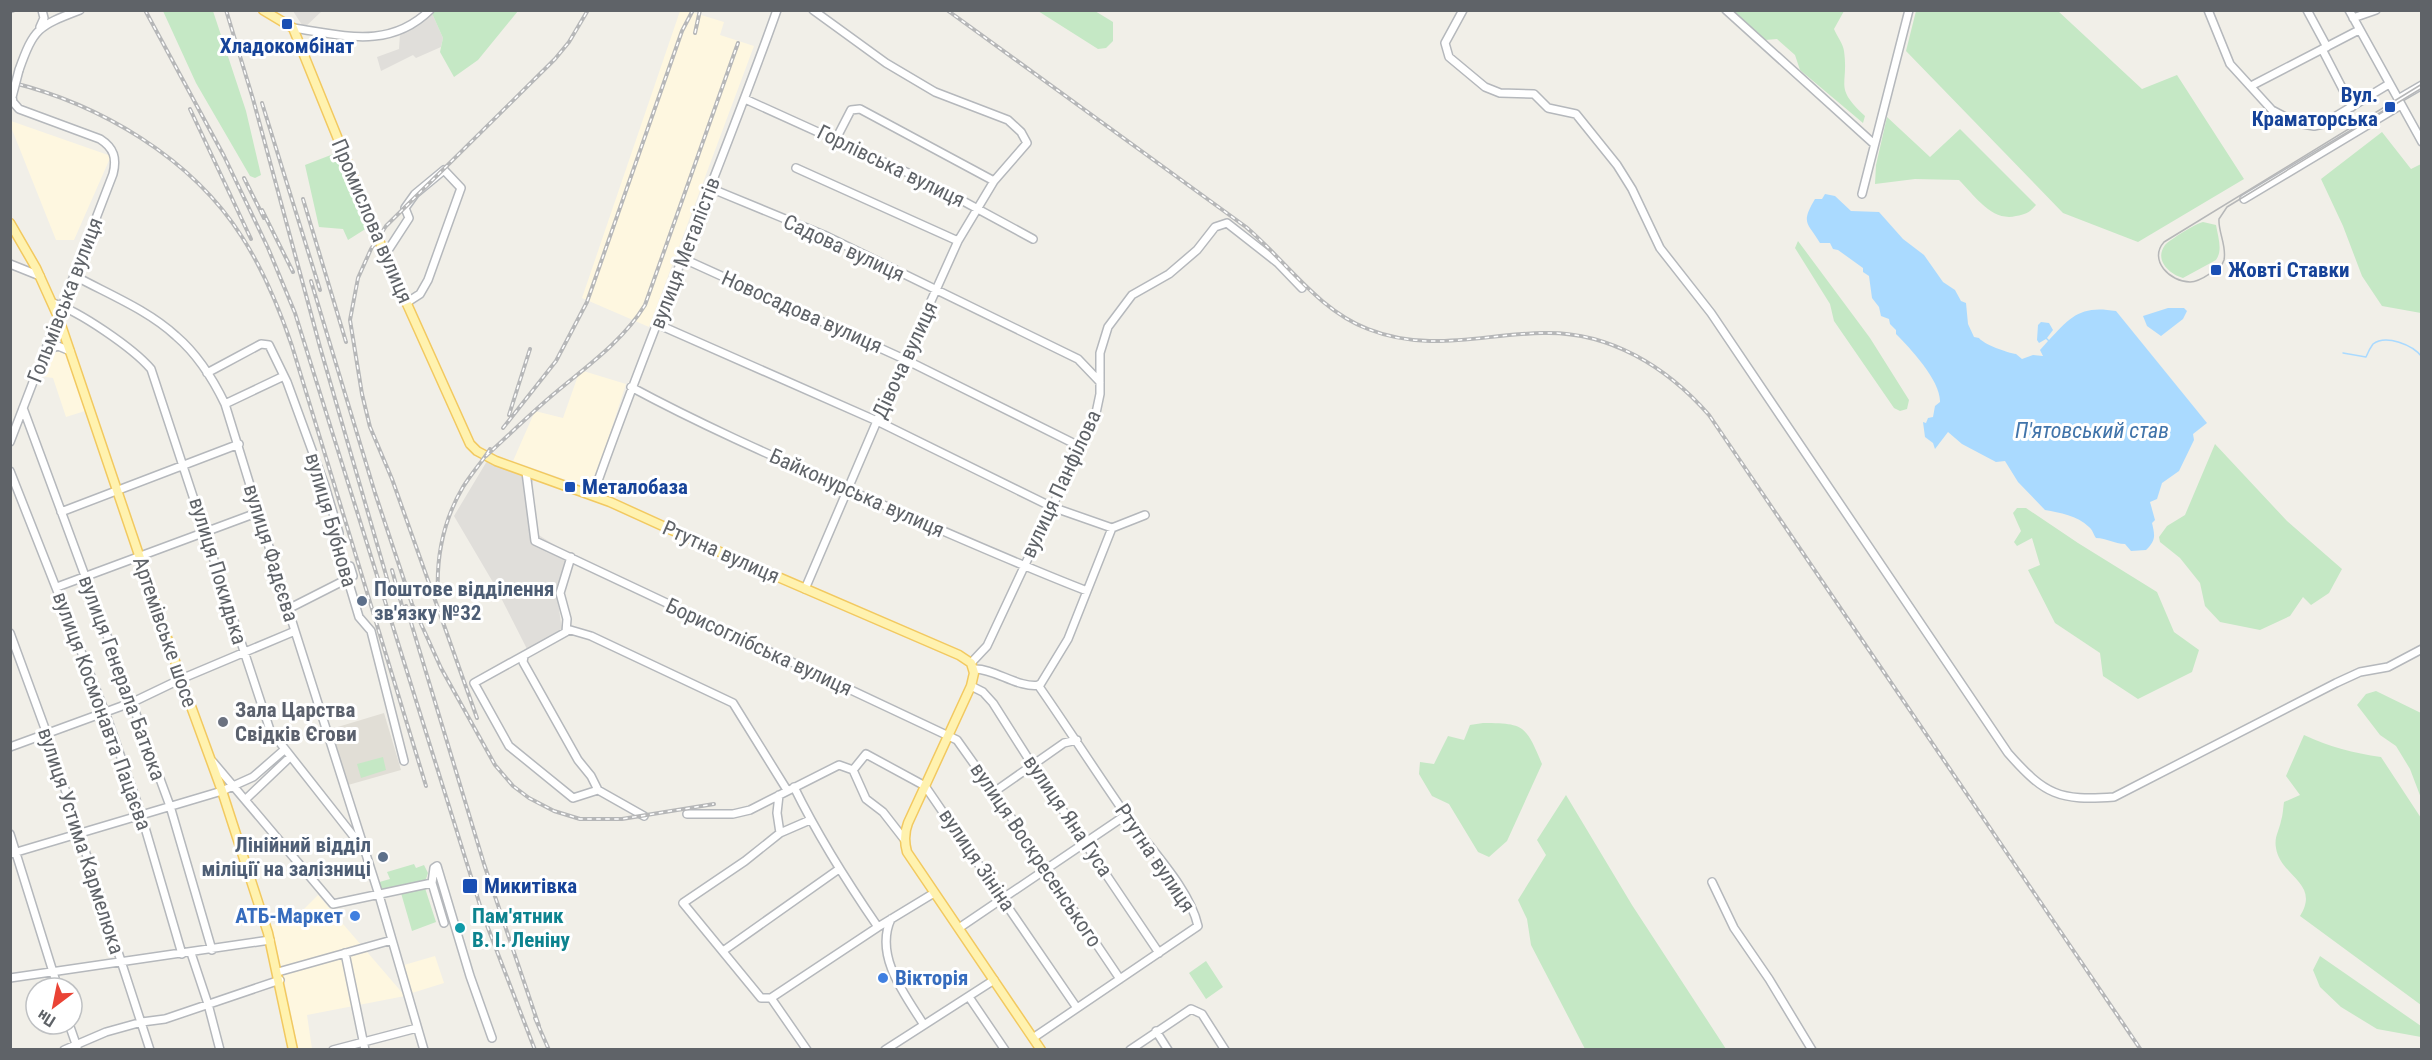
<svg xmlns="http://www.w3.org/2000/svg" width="2432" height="1060" viewBox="0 0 2432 1060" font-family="'Roboto Condensed',sans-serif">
  <rect width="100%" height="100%" fill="#f1efe8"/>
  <!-- commercial -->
  <path fill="#fef7e0" d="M680,11H688L724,22L720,35L754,46L649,327L582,298Z
    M11,121L111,156L74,240H56L11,127Z
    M57,349L65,353L85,411L66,417L53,378L39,376L48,354Z
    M580,370L626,384L592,489L513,461L535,411L563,418Z
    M318,895L405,996L307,1015L312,1049H298L284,979L271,925L296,917Z
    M435,956L444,983L412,993L404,965Z"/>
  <!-- industrial -->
  <path fill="#e0deda" d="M293,11H322L304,28Z
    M431,11L443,38L441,47L416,58L413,55L381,71L377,57L399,49L400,34Z
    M487,461L534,479L526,495L537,534L569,554L557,595L562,630L527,649L494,584L454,516Z"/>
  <!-- education -->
  <path fill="#e1ded6" d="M384,713L401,770L348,785L331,729Z"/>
  <!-- green -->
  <path fill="#c5e8c5" d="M163,11H213L246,111L261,175L255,178L250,176L196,83Z
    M431,11H518L478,60L454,77L440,52L443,38Z
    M1038,11H1095L1113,22V41L1106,48L1098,49Z
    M1731,11H1844L1834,29C1837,36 1843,44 1844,51C1849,87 1833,86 1865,116L1863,123L1800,70L1795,55L1777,39L1765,40Z
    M1916,11H2058L2142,89L2177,75L2244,179L2138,242L2063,213L1906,51Z
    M1887,117L1930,157L1960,129L2036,205C2029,213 2026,214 2016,216C1992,222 1975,196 1959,180L1915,179L1875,184L1876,165Z
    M2382,132L2411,169L2421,164V313L2382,306L2362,276L2343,226L2321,179Z
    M336,153L367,228L348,240L343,229L319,227L305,165Z
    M2203,222L2216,225C2218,237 2223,250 2216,260L2183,278C2169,274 2154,260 2165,245C2171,239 2195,224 2203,222Z
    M1798,241L1870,338L1909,400L1907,409L1900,411L1894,408L1834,321L1830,304L1795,248Z
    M2215,444L2287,521L2342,569L2329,593L2311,605L2303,597L2290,616L2260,630L2220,622L2205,606L2200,583L2180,558L2160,542L2159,537L2167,526L2185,515Z
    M2017,508H2026L2078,543L2157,592L2174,632L2199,650L2192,672L2138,699L2103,676L2100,653L2055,623L2028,570L2040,565L2032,538L2017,546L2014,542L2021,531L2013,513Z
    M2376,691L2421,713V798L2410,769L2396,746L2380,735L2357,705L2366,694Z
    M1483,723C1525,723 1526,726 1542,764L1507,841L1489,857L1478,852L1449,804L1432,796L1419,774L1420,762L1434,764L1448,736L1464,740L1470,725Z
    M2304,735C2330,747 2353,753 2381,757L2421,818V1005L2300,916C2321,883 2280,876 2276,848C2274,837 2279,831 2281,821C2283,815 2283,808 2284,802L2300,795L2286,776Z
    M383,757L386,770L361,778L357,764Z
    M1566,795L1632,905L1726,1049H1585L1531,945L1527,919L1518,900L1546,855L1537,840Z
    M414,864L416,868L424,865L428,873L424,885L379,895L376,883L390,879L387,872Z
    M425,888L436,922L412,931L401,893Z
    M2320,956L2421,1026V1037L2377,1029L2341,1007L2320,987L2313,970Z
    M1206,961L1223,987L1206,999L1189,973Z"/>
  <!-- water -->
  <path fill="#aadaff" d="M1825,194L1835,196L1851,211L1879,212L1903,239L1924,255L1943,282L1955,290L1961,301L1966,303L1968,324L1974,337L1979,338C1983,344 2008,353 2016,354L2022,359L2033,355L2043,356L2040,350L2048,341L2046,339L2039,343L2037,340L2038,325L2041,322L2049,323L2053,330L2047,338L2049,340C2071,316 2081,305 2116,311L2207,423L2193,434L2194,440L2179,471L2162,483L2157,499L2150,502L2155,520L2152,523C2155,536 2156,540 2146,550L2131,551L2125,544C2114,544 2107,538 2096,538C2093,534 2093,530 2089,527C2077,515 2060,513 2045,510L2018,482L2005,461L1996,462L1962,444L1948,432L1935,449L1933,443L1925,437L1923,422L1926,423L1928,418L1933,417L1935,406L1940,402C1941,381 1910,348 1896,334V330L1890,324L1889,319L1881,316L1879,307L1872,298L1869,276L1863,272V268L1838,250L1833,249L1830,243H1820C1808,223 1800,224 1815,199H1822Z
    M2168,308H2184L2187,311L2183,319L2161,336L2147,326L2143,316Z"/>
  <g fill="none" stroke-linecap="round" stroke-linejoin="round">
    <!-- stream -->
    <path stroke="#aadaff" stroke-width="1.5" d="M2343,353L2366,357C2368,352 2370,348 2373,344C2386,334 2413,345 2422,357"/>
    <defs>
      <path id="minor" d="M1463,10L1445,43L1449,57L1485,87L1500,93L1534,94L1548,108L1576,114L1617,165L1632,189L1660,248L1711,313L2008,753C2045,795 2059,801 2114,797L2336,683L2360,672L2388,667L2422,649
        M1726,10L1874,144
        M2208,10L2230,64L2272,110L2297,123L2314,126L2323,124L2389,84
        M2307,10L2327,47
        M2349,10L2422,142
        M2353,18L2376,10
        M40,27L44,18L42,10
        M293,28C343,35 389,50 430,10
        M2322,49L2352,107
        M19,70C34,28 38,26 80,10
        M2251,86L2359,30
        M745,99L928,182L1033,239
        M2398,99L2422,85
        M836,139L851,110L860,109L994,181
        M796,168L958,241
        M710,188L824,235L1078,359L1100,382
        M1862,194L1909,10
        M2244,199L2401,105
        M385,255L409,218L405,208L415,194L444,170L461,188L428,280L420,294L406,303
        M684,259L904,359L1081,447
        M10,264L40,276
        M75,276C108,294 148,310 176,336C197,354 213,379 225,404L295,631L379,895L424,1050
        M53,303C79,311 133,348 151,369L270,730L362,847
        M657,324L877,421L1052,507L1112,528
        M47,350L58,346L70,351
        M207,373L261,344L269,345L287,382L325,486L339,533L338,547L359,617L371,631L404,761
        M631,387C707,428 786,462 865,497C939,529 1012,562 1087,591
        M225,404L284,376
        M23,408L170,806L212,950
        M10,442L113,174C117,158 114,148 100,139L19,109L13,102L12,97
        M10,471L105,712L141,814L182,954
        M526,472L535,541L957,740L994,792L1120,979
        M593,495C650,332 719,173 777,10
        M61,512L239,444
        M1112,528L1145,515
        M571,557L560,593L567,619L566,632L474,683L509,746L573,798L598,790L644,816
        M57,587L259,512
        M805,589L877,421L958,241L994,181L1027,143L1021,132L1008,120L935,92L886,63L813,10
        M288,609L353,576L350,566
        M567,629L591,636L733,703L787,790
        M10,633L47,734L150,1050
        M524,656L523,662L578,760L591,776L598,790
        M971,663L987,646L1096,413L1100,394V353L1108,327L1132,295L1169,274L1197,250L1215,227L1227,223L1278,263L1302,288
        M974,669C994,668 1019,689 1040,685L1068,639L1112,528
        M971,686L983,692L993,703L1033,766L1159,953
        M10,747L133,702L181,679L295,631
        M213,762L333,904L432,883L434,868L437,866
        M853,770L866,754L925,786L1077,1008
        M794,787C818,836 847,882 878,927
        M994,792L1064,743L1077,740
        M779,795L777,813L780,833
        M246,799L290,757
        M687,814H733L750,810L839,765L853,770L866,799L883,812L904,839
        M10,834L58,988
        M10,854L222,791L253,777L284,750
        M437,866L470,976L492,1038
        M1712,882L1734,928L1769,979L1812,1050
        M432,883L444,923
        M891,919C874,956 905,995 924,1025
        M959,928L1126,815
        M723,951L839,869
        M191,953L208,1004L220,1050
        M345,953L365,1050
        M278,972L392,940
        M10,978L270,940
        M969,997L1005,1050
        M771,998L878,927L934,893
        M69,1024L77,1047
        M1156,1031L1168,1050
        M1033,1038L1198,926C1189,887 1149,848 1126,815C1096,772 1068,728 1038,685
        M64,1050L106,1032L142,1022L165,1019L280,980
        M333,1050L417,1028
        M807,1050L771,998H761L683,903L745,861L780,833L810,820
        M885,1050L994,980
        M1130,1050L1191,1009L1202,1014L1225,1050"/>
      <path id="major" d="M263,10L293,28L385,255L470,444L477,451L496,461L610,502L720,552L959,655L971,663L974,673L971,686L908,823C904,833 904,841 907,852L1041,1050
        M10,223L36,268L59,319L181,679L222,791L268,933L293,1050"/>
    </defs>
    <!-- minor casing -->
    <use href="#minor" stroke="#b5b8bc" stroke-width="10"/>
    <!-- major casing -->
    <use href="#major" stroke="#f2c960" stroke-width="11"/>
    <!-- minor -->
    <use href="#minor" stroke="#fff" stroke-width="7"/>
    <!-- major -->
    <use href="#major" stroke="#fff2af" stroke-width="8"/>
    <!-- tram -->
    <path stroke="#b6b7b8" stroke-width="1.5" d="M2422,84L2164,242C2148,260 2170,282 2190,282C2198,282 2205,277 2211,273C2217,270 2222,267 2224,260C2227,246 2218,232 2219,219L2227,207L2422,88"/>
    <defs>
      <path id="rail" d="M145,10L224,156L268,248L295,313L483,915L535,1050
        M226,10L253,99L320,347L388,582
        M947,10L1246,227C1286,261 1318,310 1368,329C1429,353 1482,334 1543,333C1609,331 1667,367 1709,415L2141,1050
        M10,12L15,10
        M695,33L700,10
        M10,82C100,104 192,158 242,237C264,271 279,308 292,346L426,786
        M262,103L320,290
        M190,109L251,239
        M244,178L264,218
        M303,199L346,342
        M262,210L293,272
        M311,281L375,493L412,604L441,668L495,765L513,786L529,798L554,811L580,819H622L714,804
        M509,415L530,349
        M503,428L556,361L587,302L682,31L693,10
        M486,456C509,435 531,413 555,393C587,366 623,341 645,305L738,43
        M392,570L404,613
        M438,595C436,556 443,521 463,487C471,474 482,462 490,449
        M406,606L484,864L539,1026
        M477,718L392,479L370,427L362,394L350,320L358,278L371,249L386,226L555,59L569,42L588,10
        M535,1018L549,1050"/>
    </defs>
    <!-- rail casing -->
    <use href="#rail" stroke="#b6b7b8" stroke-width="4"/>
    <!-- rail -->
    <use href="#rail" stroke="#fff" stroke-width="1.5" stroke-dasharray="4.5" stroke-linecap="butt"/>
    <defs>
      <path id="minor-bridge" d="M12,97L19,70"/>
    </defs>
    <!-- minor-bridge casing -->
    <use href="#minor-bridge" stroke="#b5b8bc" stroke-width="10" stroke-linecap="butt"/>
    <!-- minor-bridge -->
    <use href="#minor-bridge" stroke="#fff" stroke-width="7"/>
  </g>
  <!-- markers -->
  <g fill="#1a4fb4" stroke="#fff" stroke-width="2">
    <rect x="281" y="18" width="12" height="12" rx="3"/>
    <rect x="2384" y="101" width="12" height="12" rx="3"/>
    <rect x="2210" y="264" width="12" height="12" rx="3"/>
    <rect x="564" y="481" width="12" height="12" rx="3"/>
    <rect x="462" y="878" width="16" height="16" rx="3"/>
  </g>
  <g fill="#5c6f8a" stroke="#fff" stroke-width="2">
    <circle cx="362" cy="601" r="6"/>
    <circle cx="383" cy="857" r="6"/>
  </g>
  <circle fill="#6b7280" stroke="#fff" stroke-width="2" cx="223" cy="722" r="6"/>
  <g fill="#3f7fe0" stroke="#fff" stroke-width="2">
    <circle cx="355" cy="916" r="6"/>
    <circle cx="883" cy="978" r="6"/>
  </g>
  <circle fill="#0f9aa8" stroke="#fff" stroke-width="2" cx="460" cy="928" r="6"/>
  <g text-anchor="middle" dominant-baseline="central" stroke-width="6" stroke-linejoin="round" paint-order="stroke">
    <!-- transit labels -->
    <g font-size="21" font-weight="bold" fill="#164399" stroke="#fff" text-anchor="start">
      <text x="287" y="46" text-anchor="middle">Хладокомбінат</text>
      <text x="2378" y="95" text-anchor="end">Вул.<tspan x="2378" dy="24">Краматорська</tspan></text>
      <text x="2228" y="270">Жовті Ставки</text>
      <text x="582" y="487">Металобаза</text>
      <text x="484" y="886">Микитівка</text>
    </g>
    <!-- street labels -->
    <g font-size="21" fill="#5f6368" stroke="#fff">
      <text transform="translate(891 166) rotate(26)">Горлівська вулиця</text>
      <text transform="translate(372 221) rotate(67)">Промислова вулиця</text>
      <text transform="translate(844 248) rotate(25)">Садова вулиця</text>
      <text transform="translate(685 253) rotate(-69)">вулиця Металістів</text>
      <text transform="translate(65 300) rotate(-69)">Гольмівська вулиця</text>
      <text transform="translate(802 312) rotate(24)">Новосадова вулиця</text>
      <text transform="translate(905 360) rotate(-65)">Дівоча вулиця</text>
      <text transform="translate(1061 484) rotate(-65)">вулиця Панфілова</text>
      <text transform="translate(857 493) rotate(24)">Байконурська вулиця</text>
      <text transform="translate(331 520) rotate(74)">вулиця Бубнова</text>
      <text transform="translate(721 552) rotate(24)">Ртутна вулиця</text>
      <text transform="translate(271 553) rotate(73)">вулиця Фадєєва</text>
      <text transform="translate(218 571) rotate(73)">вулиця Покидька</text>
      <text transform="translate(165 632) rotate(71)">Артемівське шосе</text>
      <text transform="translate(759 647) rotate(25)">Борисоглібська вулиця</text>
      <text transform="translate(122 678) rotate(70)">вулиця Генерала Батюка</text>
      <text transform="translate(102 711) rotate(70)">вулиця Космонавта Пацаєва</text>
      <text transform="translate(1068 816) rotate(56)">вулиця Яна Гуса</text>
      <text transform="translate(81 841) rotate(72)">вулиця Устима Кармелюка</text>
      <text transform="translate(1036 855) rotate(56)">вулиця Воскресенського</text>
      <text transform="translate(1155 858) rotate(56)">Ртутна вулиця</text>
      <text transform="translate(977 860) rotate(56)">вулиця Зініна</text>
    </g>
    <!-- service labels -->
    <g font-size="21" font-weight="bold" fill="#4e5e75" stroke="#fff" text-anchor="start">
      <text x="374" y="589">Поштове відділення<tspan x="374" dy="24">зв'язку №32</tspan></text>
      <text x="371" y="845" text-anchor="end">Лінійний відділ<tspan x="371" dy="24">міліції на залізниці</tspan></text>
    </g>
    <!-- worship labels -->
    <g font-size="21" font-weight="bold" fill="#5b616d" stroke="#fff" text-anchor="start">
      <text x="235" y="710">Зала Царства<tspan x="235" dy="24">Свідків Єгови</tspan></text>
    </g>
    <!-- shop labels -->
    <g font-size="21" font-weight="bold" fill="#366cbe" stroke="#fff" text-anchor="end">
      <text x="343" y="916">АТБ-Маркет</text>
      <text x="895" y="978" text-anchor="start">Вікторія</text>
    </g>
    <!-- culture labels -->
    <g font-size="21" font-weight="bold" fill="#0d838f" stroke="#fff" text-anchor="start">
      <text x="472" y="916">Пам'ятник<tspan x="472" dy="24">В. І. Леніну</tspan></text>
    </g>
    <!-- water labels -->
    <g font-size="22" font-style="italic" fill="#4174aa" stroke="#fff">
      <text x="2092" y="430">П'ятовський став</text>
    </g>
  </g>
  <!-- border -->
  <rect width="2432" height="1060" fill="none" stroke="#5f6368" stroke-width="24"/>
  <!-- north arrow -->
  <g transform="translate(54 1006) rotate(212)"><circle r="28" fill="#ffffff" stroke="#bfc1c3" stroke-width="1.5"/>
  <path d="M0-4.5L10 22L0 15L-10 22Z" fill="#ea4335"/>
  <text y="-9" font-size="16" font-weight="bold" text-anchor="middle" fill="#5f6368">Пн</text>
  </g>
</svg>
